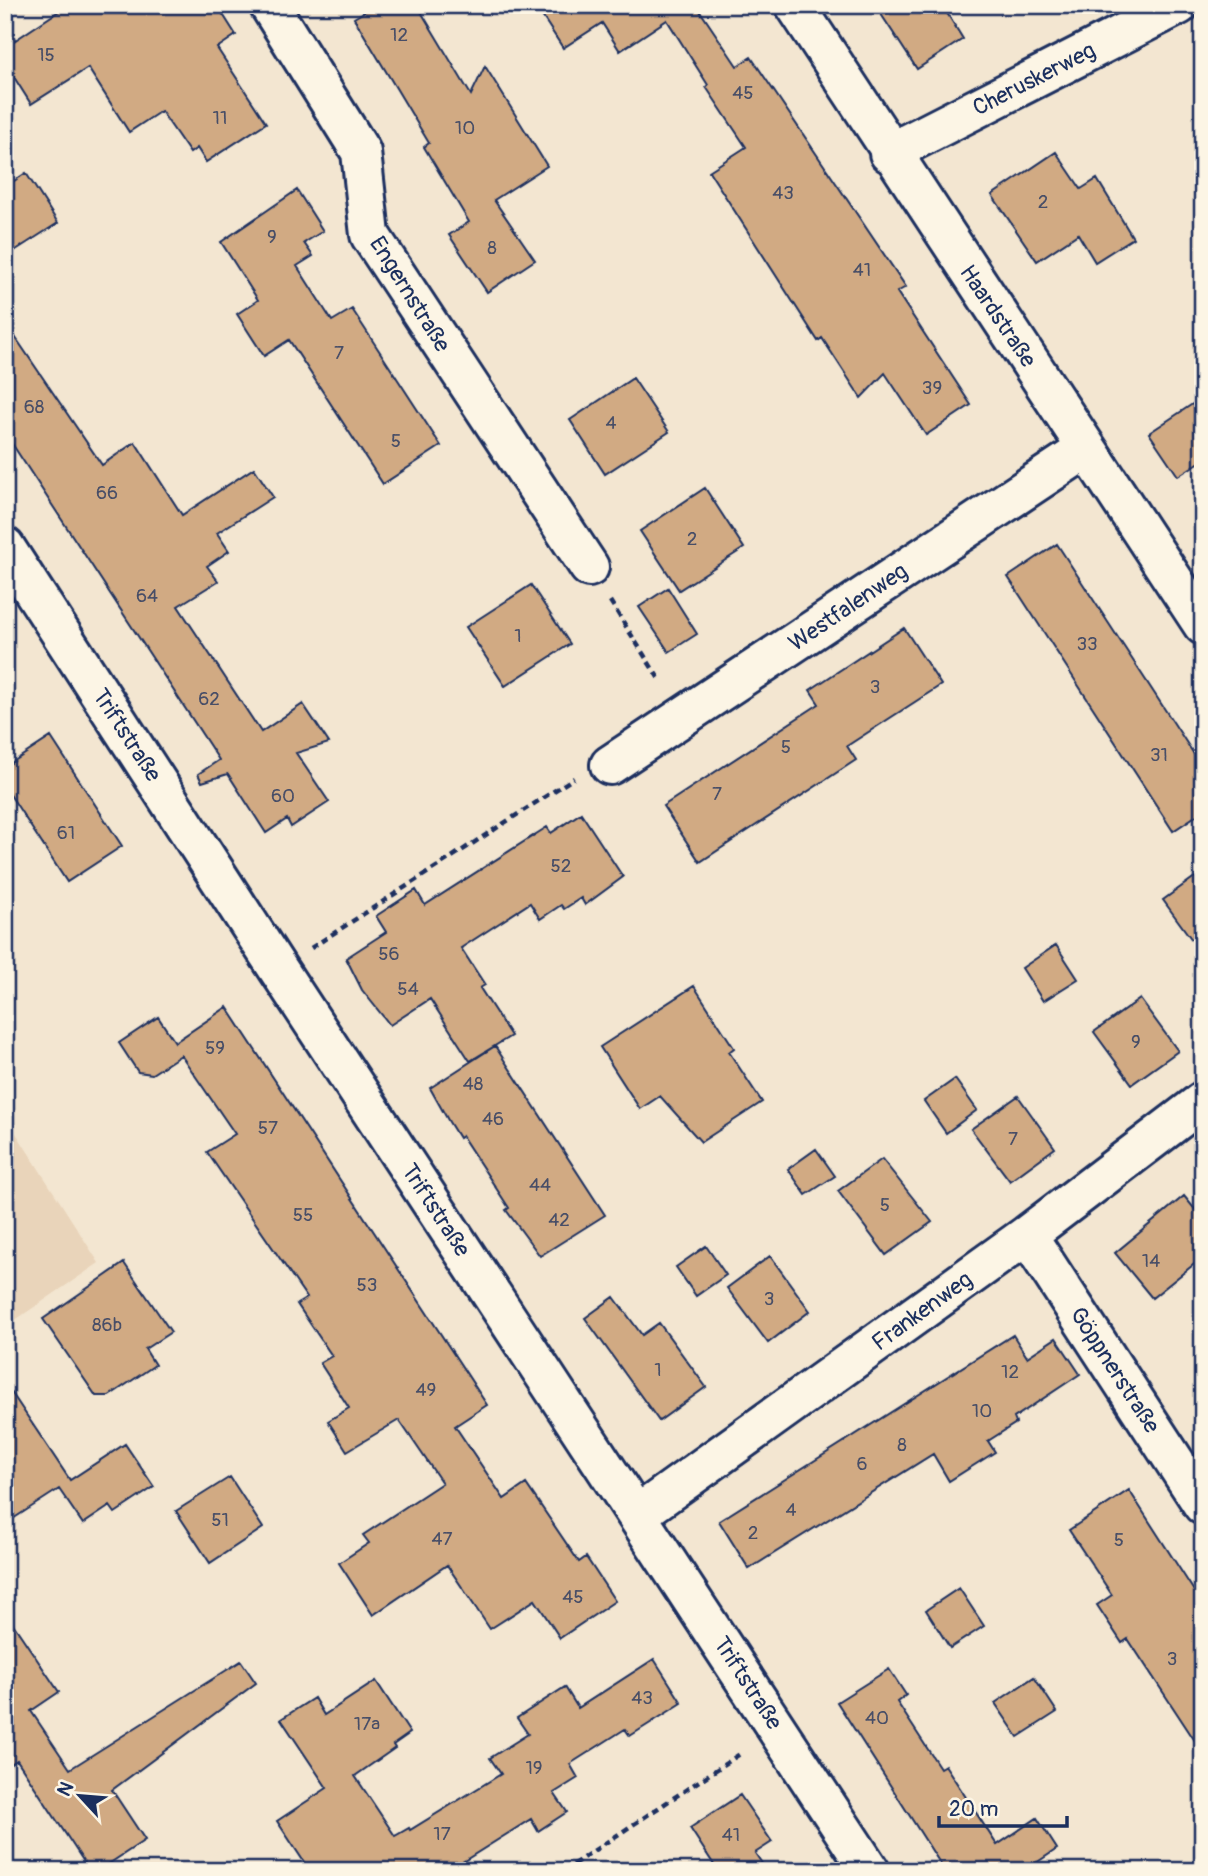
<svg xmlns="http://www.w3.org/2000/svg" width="1208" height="1876" viewBox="0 0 1208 1876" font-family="Pangolin,sans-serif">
  <rect width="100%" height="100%" fill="#f3e6d1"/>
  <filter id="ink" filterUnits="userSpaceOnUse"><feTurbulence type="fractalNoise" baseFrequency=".0143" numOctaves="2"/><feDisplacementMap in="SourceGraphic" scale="14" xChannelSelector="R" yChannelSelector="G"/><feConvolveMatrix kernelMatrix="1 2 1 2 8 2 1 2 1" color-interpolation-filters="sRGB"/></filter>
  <g filter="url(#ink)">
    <!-- built -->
    <path fill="#e9d4ba" d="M5,1116L99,1263L5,1327Z"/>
    <!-- building -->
    <path fill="#d1aa83" stroke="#1b2f5e" stroke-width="2" d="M68,5H217L236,35L217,48L266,123L206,162L197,148L190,153L161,111L129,132L88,68L31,104L5,63V47Z
      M375,5H417L471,95L485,66L547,166L494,200L535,260L487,292L449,235L469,222L424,147L429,143L354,18Z
      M535,5H696L737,66L751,57L906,287L897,292L971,405L926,435L885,373L861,398L822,338L818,341L709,171L746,147L706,87L708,85L667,20L620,51L602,23L563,48Z
      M875,5H942L963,39L917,69Z
      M1056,152L1081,189L1097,179L1133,238L1095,262L1078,234L1037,261L992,195Z
      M26,173L58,223L5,257V187Z
      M297,190L323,231L304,243L313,256L297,266L332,321L352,309L441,446L383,484L289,340L264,356L237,314L258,300L221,242Z
      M5,322L102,465L135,442L182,515L254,468L273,497L217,533L229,551L207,566L218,581L178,606L261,732L303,704L329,743L296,753L329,802L291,827L287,819L266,833L228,774L202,782L198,774L219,760L5,433Z
      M633,378L669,432L605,474L570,420Z
      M1203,397V460L1178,476L1149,433Z
      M705,488L744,548L679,590L640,531Z
      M1057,544L1203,768V811L1173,831L1008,577Z
      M531,585L570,644L505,686L466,627Z
      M668,588L697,634L669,652L639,607Z
      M904,628L941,685L847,746L856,760L700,862L663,806L819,704L810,690Z
      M51,737L122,846L67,882L5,787V767Z
      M581,813L623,877L585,905L581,898L564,909L561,905L540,919L530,903L461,948L485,985L480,988L511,1036L470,1061L430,999L390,1025L362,990L346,958L386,932L376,916L416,890L425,905L547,827L551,833Z
      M1203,871V955L1163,900Z
      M1056,945L1078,979L1043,1001L1022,968Z
      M694,986L734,1048L729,1052L762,1102L701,1142L660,1096L640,1109L600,1047Z
      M1140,999L1178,1051L1132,1084L1094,1032Z
      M227,1007L487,1405L455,1426L504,1499L526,1484L579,1562L586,1557L615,1601L560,1638L535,1600L490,1629L447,1565L373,1615L339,1563L369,1543L363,1535L442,1483L399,1420L347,1451L328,1421L349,1408L320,1363L332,1356L297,1304L307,1298L207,1152L235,1134L181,1055L152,1074L138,1072L119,1043L158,1017L175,1042Z
      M495,1046L605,1215L540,1256L506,1210L509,1208L462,1136L459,1138L449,1122L430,1088Z
      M955,1079L977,1110L946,1133L924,1101Z
      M1018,1096L1055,1148L1010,1181L971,1129Z
      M816,1149L835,1176L806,1195L788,1169Z
      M882,1159L932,1222L886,1255L838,1191Z
      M1184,1196L1203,1219V1257L1152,1298L1115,1253Z
      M706,1246L726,1275L696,1296L676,1267Z
      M770,1256L810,1311L768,1343L727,1288Z
      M124,1263L171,1332L145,1349L155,1365L109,1396H96L43,1319Z
      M614,1297L642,1335L659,1323L706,1387L659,1421L585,1318Z
      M1013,1335L1027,1357L1056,1338L1080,1374L1014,1418L1016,1423L988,1441L995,1452L949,1481L933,1454L749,1569L719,1521Z
      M5,1383L70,1480L125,1444L154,1487L115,1513L110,1506L83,1524L59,1489L5,1524Z
      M230,1477L263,1528L210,1563L176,1511Z
      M1129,1490L1203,1605V1753L1128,1639L1122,1643L1097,1605L1112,1595L1069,1530Z
      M959,1588L984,1626L950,1648L926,1610Z
      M5,1612L59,1692L31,1711L70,1769L241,1661L256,1683L112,1790L145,1840L98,1871H90L17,1760L5,1768Z
      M654,1659L682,1703L630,1736L625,1729L570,1764L578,1778L554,1793L567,1812L538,1831L531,1819L448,1871H310L277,1821L327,1788L281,1719L314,1698L324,1715L376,1681L410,1733L393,1745L395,1748L355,1776L395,1836L409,1828L410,1830L501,1774L490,1758L528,1734L517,1718L565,1687L578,1708Z
      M889,1669L906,1695L897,1702L940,1768L945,1765L997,1845L1037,1818L1057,1849L1024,1871H945L837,1702Z
      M1034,1677L1057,1712L1018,1737L995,1703Z
      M740,1795L772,1842L755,1853L767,1871H718L690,1828Z"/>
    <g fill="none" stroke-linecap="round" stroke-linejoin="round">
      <defs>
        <path id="minor" d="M269,5L361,152L370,235L589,567
          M795,5L1203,625
          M889,153L1179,5
          M5,547L278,969L870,1871
          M610,765L1086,449
          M1027,1235L1203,1505
          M637,1515L1027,1235L1203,1101"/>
      </defs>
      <!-- minor casing -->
      <use href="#minor" stroke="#1b2f5e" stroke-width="44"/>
      <!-- path -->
      <path stroke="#1b2f5e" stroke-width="4.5" stroke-dasharray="7 5" stroke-linecap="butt" d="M610,601L661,682
        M311,948L574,778
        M563,1871L743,1752"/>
      <!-- minor -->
      <use href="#minor" stroke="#fcf5e5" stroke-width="38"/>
    </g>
  </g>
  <g text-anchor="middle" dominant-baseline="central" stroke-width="7" stroke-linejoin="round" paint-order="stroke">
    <!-- number labels -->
    <g font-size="19" fill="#484e67">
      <text x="399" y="35">12</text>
      <text x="46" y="55">15</text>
      <text x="743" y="93">45</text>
      <text x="220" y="118">11</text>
      <text x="465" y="128">10</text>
      <text x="783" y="193">43</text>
      <text x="1043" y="202">2</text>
      <text x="272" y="237">9</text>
      <text x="492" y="248">8</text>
      <text x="862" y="270">41</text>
      <text x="339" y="353">7</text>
      <text x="932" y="388">39</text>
      <text x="34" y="407">68</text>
      <text x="611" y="423">4</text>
      <text x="396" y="441">5</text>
      <text x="107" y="493">66</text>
      <text x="692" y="539">2</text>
      <text x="147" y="596">64</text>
      <text x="518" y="636">1</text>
      <text x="1087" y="644">33</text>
      <text x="875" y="687">3</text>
      <text x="209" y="699">62</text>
      <text x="786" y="747">5</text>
      <text x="1159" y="755">31</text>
      <text x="717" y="794">7</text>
      <text x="283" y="796">60</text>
      <text x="66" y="833">61</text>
      <text x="561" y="866">52</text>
      <text x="389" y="954">56</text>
      <text x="408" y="989">54</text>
      <text x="1136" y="1042">9</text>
      <text x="215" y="1048">59</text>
      <text x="473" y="1084">48</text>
      <text x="493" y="1119">46</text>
      <text x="268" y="1128">57</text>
      <text x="1013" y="1139">7</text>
      <text x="540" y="1185">44</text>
      <text x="885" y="1205">5</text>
      <text x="303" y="1215">55</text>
      <text x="559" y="1220">42</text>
      <text x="1151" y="1261">14</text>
      <text x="367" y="1285">53</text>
      <text x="769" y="1299">3</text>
      <text x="107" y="1325">86b</text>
      <text x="658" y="1370">1</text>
      <text x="1010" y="1372">12</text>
      <text x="426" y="1390">49</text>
      <text x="982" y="1411">10</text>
      <text x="902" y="1445">8</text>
      <text x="862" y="1464">6</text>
      <text x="791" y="1510">4</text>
      <text x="220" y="1520">51</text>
      <text x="753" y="1533">2</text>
      <text x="442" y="1539">47</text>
      <text x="1119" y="1540">5</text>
      <text x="573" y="1597">45</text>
      <text x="1172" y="1659">3</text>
      <text x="642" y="1698">43</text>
      <text x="877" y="1718">40</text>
      <text x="367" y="1724">17a</text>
      <text x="534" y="1768">19</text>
      <text x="442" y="1834">17</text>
      <text x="731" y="1835">41</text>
    </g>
    <!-- street labels -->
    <g font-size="23" fill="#1b2f5e" stroke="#fcf5e5">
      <text transform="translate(1034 79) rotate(-27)">Cheruskerweg</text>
      <text transform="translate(410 294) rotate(58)">Engernstraße</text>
      <text transform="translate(998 316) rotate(56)">Haardstraße</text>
      <text transform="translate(848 607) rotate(-34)">Westfalenweg</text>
      <text transform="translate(127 735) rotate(57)">Triftstraße</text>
      <text transform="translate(436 1210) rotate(57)">Triftstraße</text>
      <text transform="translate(922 1311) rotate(-36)">Frankenweg</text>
      <text transform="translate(1115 1370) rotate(57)">Göppnerstraße</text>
      <text transform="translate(748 1683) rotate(57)">Triftstraße</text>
    </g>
  </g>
  <!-- margin -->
  <rect width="1208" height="1876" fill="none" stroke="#fcf5e5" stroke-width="28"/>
  <rect x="14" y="14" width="1180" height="1848" fill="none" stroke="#1b2f5e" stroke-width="2.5" filter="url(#ink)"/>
  <!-- north arrow -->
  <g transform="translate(80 1796) rotate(296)" stroke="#fcf5e5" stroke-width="5" paint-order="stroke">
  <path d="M0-5L12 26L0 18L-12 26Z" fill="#1b2f5e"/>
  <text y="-10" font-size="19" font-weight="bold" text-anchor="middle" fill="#1b2f5e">N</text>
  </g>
  <!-- scale -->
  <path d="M939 1816v10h128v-10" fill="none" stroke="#1b2f5e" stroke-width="3.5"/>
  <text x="949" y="1816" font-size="21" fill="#1b2f5e" stroke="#fcf5e5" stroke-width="5" paint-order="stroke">20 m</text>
</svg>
